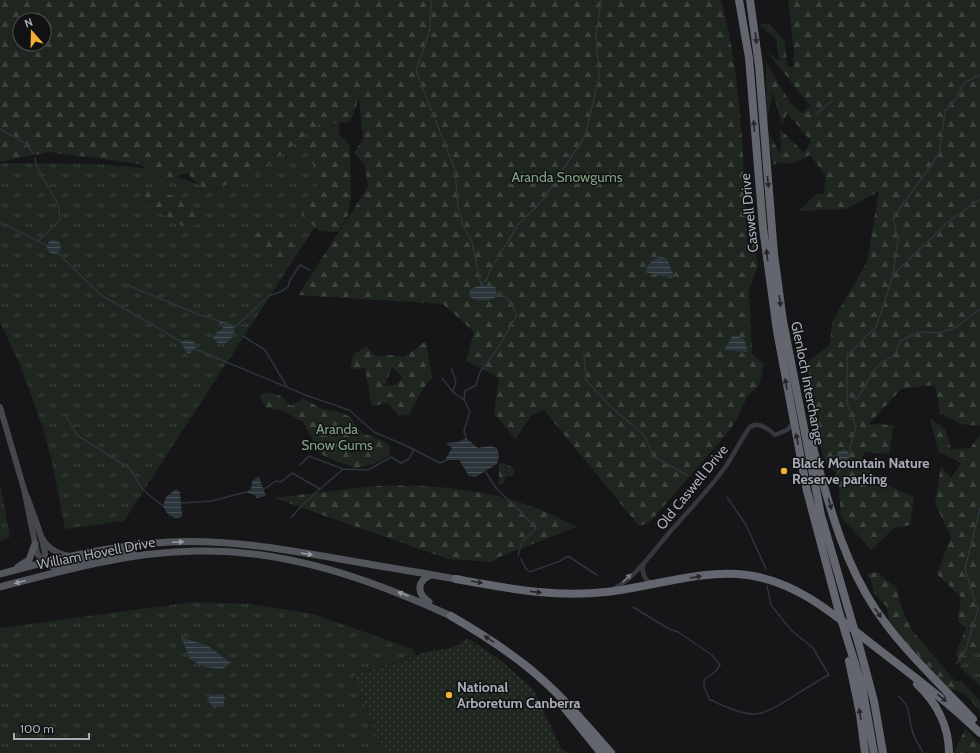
<svg xmlns="http://www.w3.org/2000/svg" width="980" height="753" viewBox="0 0 980 753" font-family="Cabin,sans-serif">
  <defs>
    <pattern id="grass-tufts" width="24" height="20" patternUnits="userSpaceOnUse"><rect width="24" height="20" fill="#1e261f"/><path d="M3 7l-1-3M5 7V3M7 7l1-3M15 17l-1-3M17 17v-4M19 17l1-3" fill="none" stroke="#3c433d"/></pattern>
    <pattern id="forest-firs" width="22" height="20" patternUnits="userSpaceOnUse"><rect width="22" height="20" fill="#1e261f"/><path d="M5 1l3.5 6h-7zM16 11l3.5 6h-7z" fill="#3c433d"/></pattern>
    <pattern id="park-dots" width="8" height="8" patternUnits="userSpaceOnUse"><rect width="8" height="8" fill="#1e261f"/><path d="M2 2h.1M6 6h.1" fill="none" stroke="#3c433d" stroke-width="1.8" stroke-linecap="round"/></pattern>
    <pattern id="water-rules" width="6" height="5" patternUnits="userSpaceOnUse"><rect width="6" height="5" fill="#2c353c"/><path d="M0 2.5h6" fill="none" stroke="#485056"/></pattern>
  </defs>
  <rect width="100%" height="100%" fill="#161618"/>
  <!-- grass -->
  <path fill="url(#grass-tufts)" d="M337,110L344,182L124,521L65,529L54,471L43,428L21,367L0,322V163L98,164L154,169L215,190L262,163Z
    M0,483L10,537L0,541Z
    M193,602L250,604L313,614L413,649L416,657L353,674L384,753H0V628Z
    M975,652H980V686L960,667Z"/>
  <!-- forest -->
  <path fill="url(#forest-firs)" fill-rule="evenodd" d="M0,0H721C743,82 743,167 748,252L754,243L758,266L749,289L752,354L764,363L759,385L747,397L738,417L729,431L649,523L639,526L544,410L532,415L515,439L494,413L499,378L466,361L474,332L443,304L298,295L368,187L365,166L354,152L363,140L359,98L350,122L319,124L256,174L207,192L187,173L164,180L139,164L49,152L0,162ZM20,20H44V44H20Z
    M788,0H980V426L960,424L940,413L935,385L901,389L869,424L894,425L889,454L864,452L861,462L881,482L914,497L910,525L894,528L871,550L841,517L838,474L824,462L807,363L830,344L832,322L867,262L879,191L846,209L799,211L816,194H824L826,176L810,155L791,164L779,162L773,165L768,133L781,154L780,129L804,153L811,141L787,113L782,125L773,92L767,120L766,63L791,104L802,113L810,106L766,50L780,62L776,39L759,25L769,23L785,42L787,66L793,68L794,52Z
    M319,132L338,133L350,145L351,198L348,215L338,232L319,231L301,214L320,180L306,148Z
    M145,187L155,192L183,197L202,219L189,230C175,221 160,214 146,205V197L142,189Z
    M262,227L293,228L298,239L294,249L278,262L262,254L249,234Z
    M426,341L432,378L422,390L409,415L398,416L388,403L372,406L365,368L350,369L353,355L366,346L376,356L393,355L404,357ZM392,367L403,377L396,384L385,386Z
    M267,392L281,396L291,406L303,398L322,409L336,411L351,417L356,427L364,434L379,439L391,446L388,456L374,464L357,468L335,461L321,454L303,422L281,410L266,408L260,396Z
    M930,418L945,429L951,449L970,448L980,435V652H975L960,667L956,653L966,628L958,622L961,597L937,574L951,537L935,503L941,466L951,478L961,463L938,451Z
    M501,462L514,468L513,476L505,477V482L499,485V464Z
    M374,486C443,483 516,492 576,527L499,557L492,562L448,559L274,498Z
    M877,572L896,588L903,611L911,629L955,681H961L980,701V711L964,693L949,689L901,637L889,620L887,607L874,593L871,580L866,574Z
    M965,729L980,744V753H954Z"/>
  <!-- park -->
  <path fill="url(#park-dots)" d="M467,638L499,659L533,689L561,748L569,753H384L353,674C374,668 398,664 418,655C437,646 448,655 467,638Z"/>
  <!-- water -->
  <path fill="url(#water-rules)" d="M47 247a7 7 0 1 1 14 0a7 7 0 1 1-14 0Z
    M661,257L667,259L674,276L671,278L645,272C649,263 652,259 661,257Z
    M481,285L495,286L497,296C489,302 476,302 469,296L470,289Z
    M220,321L234,325C236,334 232,338 226,343H218L213,338L216,333L223,329V326L219,323Z
    M733,335L744,339L748,352L724,350Z
    M185,340L193,341L196,344L195,349L190,353H187L180,341Z
    M466,438L478,448L490,446L497,448L499,456L497,464L475,477L469,476L459,460H445L452,448L446,443L458,442Z
    M845,449L850,454L847,463L835,458L838,452Z
    M259,477L266,496L257,498L254,495L246,492L251,489L252,481Z
    M176,489L180,492L182,515L181,517C172,520 166,513 163,506L166,497Z
    M181,637L208,646L231,663L222,669L205,667L190,659Z
    M218,694H223L225,698L223,705L214,708L207,700L210,696Z"/>
  <g fill="none" stroke-linecap="round" stroke-linejoin="round">
    <!-- stream -->
    <path stroke="#2c353c" stroke-width="1.5" d="M431,0L430,29L416,71L455,170L458,207L463,225L472,242L481,285
      M816,114L832,101
      M0,129L25,143L34,154
      M35,158L36,165L58,204L60,220L38,241
      M0,222L48,246
      M57,252L101,295L180,341
      M894,274L949,221L980,199
      M127,285L200,315L220,321
      M481,285L487,279L489,272L518,225L542,201L585,136L599,77L596,36L601,0
      M234,328L269,296L280,292L288,287L290,280L300,265L310,270
      M243,336L265,350L287,387
      M195,349L308,396L349,410L374,432L409,447L440,463L447,460
      M584,354L586,380L610,406L645,436L653,456L687,475
      M451,368L456,381L453,392
      M442,378L453,392L464,400
      M848,396L857,399C863,390 868,380 874,371C884,356 893,365 900,341L914,334L924,332L936,333L953,329L980,309
      M66,415L77,435L130,469L143,490L163,506
      M467,440L464,431L470,411L464,400L465,391L476,385L480,372L498,348L517,315L508,299L497,293
      M849,452L856,426L847,404V355L876,327L881,313L893,275L898,240L893,218L939,154L945,111L955,100L964,83L980,75
      M300,465L309,456L343,469
      M485,471L496,488L521,512L536,529L522,542L518,555
      M833,481L845,461
      M264,489L276,481L281,482L292,473L320,489
      M727,497L746,525L766,569
      M181,503L212,501L246,492
      M291,518L303,504L343,469L368,470L391,457L401,463L409,459L414,449
      M521,559L526,569L530,572L560,561L568,556L597,575
      M975,601L965,569L980,508
      M633,607L669,629L678,632L712,655L720,665L716,671L704,680V686L709,699C721,705 742,715 756,714C773,713 811,683 829,675L813,648L791,630L771,605L767,586
      M956,664L965,652L978,609L977,605
      M898,696C911,705 908,716 912,730C914,738 919,745 923,753"/>
    <!-- minor -->
    <path stroke="#37383d" stroke-width="4.5" d="M644,563C641,572 644,580 652,583
      M614,589C636,576 653,552 669,533C688,511 709,490 726,466C731,459 746,431 750,427C758,421 769,429 775,435L787,430L794,422"/>
    <!-- secondary -->
    <path stroke="#45474d" stroke-width="6" d="M0,407L24,489L37,553L41,560L45,563C49,550 29,503 24,489
      M42,538C48,549 58,554 70,556"/>
    <!-- primary -->
    <path stroke="#53555c" stroke-width="7" d="M45,563L53,566L103,556L133,552
      M18,567L29,560L35,544
      M0,574C56,559 111,545 169,542C227,539 283,549 340,559C378,566 417,572 456,579
      M0,587C64,570 129,552 196,551C286,549 370,579 451,616
      M429,602C417,594 416,581 431,575"/>
    <!-- motorway -->
    <path stroke="#63666e" stroke-width="8" d="M739,0L749,58L763,228L777,331L807,491L839,612
      M750,0L759,66L774,254L783,321L821,515L852,622
      M810,437C827,496 841,558 876,610C903,650 940,684 973,719
      M456,579C506,588 555,598 606,592C653,587 700,569 747,575C801,582 841,621 882,652C916,678 949,703 980,733
      M451,616C477,631 502,647 525,665C558,691 584,722 611,753
      M846,635L862,686L874,753
      M859,645L874,701L883,753
      M849,661L860,714L865,753
      M917,684C936,702 949,726 949,753
      M562,705L601,753"/>
    <!-- motorway-bridge -->
    <path stroke="#63666e" stroke-width="8" d="M839,612L846,635
      M852,622L859,645"/>
  </g>
  <!-- one-way arrows -->
  <defs><path id="oneway-solid" d="M-6-.8H1V-3.2L6.5 0L1 3.2V.8H-6Z"/></defs>
  <g fill="#26262a">
    <use href="#oneway-solid" transform="translate(756 38) rotate(83)"/>
    <use href="#oneway-solid" transform="translate(754 126) rotate(-94)"/>
    <use href="#oneway-solid" transform="translate(768 182) rotate(84)"/>
    <use href="#oneway-solid" transform="translate(767 255) rotate(-97)"/>
    <use href="#oneway-solid" transform="translate(780 301) rotate(82)"/>
    <use href="#oneway-solid" transform="translate(786 384) rotate(-100)"/>
    <use href="#oneway-solid" transform="translate(797 439) rotate(-101)"/>
    <use href="#oneway-solid" transform="translate(830 504) rotate(74)"/>
    <use href="#oneway-solid" transform="translate(696 577) rotate(-9)"/>
    <use href="#oneway-solid" transform="translate(477 582) rotate(10)"/>
    <use href="#oneway-solid" transform="translate(536 592) rotate(6)"/>
    <use href="#oneway-solid" transform="translate(878 613) rotate(54)"/>
    <use href="#oneway-solid" transform="translate(489 639) rotate(-146)"/>
    <use href="#oneway-solid" transform="translate(942 698) rotate(40)"/>
    <use href="#oneway-solid" transform="translate(860 714) rotate(-99)"/>
  </g>
  <g fill="#979ba6">
    <use href="#oneway-solid" transform="translate(178 542) rotate(-2)"/>
    <use href="#oneway-solid" transform="translate(307 554) rotate(10)"/>
    <use href="#oneway-solid" transform="translate(20 582) rotate(165)"/>
    <use href="#oneway-solid" transform="translate(403 594) rotate(-157)"/>
  </g>
  <use fill="#757881" href="#oneway-solid" transform="translate(627 578) rotate(-44)"/>
  <!-- markers -->
  <g fill="#f2b134" stroke="#111113" stroke-width="1.5">
    <circle cx="784" cy="471" r="4"/>
    <circle cx="449" cy="695" r="4"/>
  </g>
  <g text-anchor="middle" dominant-baseline="central" stroke-width="3" stroke-linejoin="round" paint-order="stroke">
    <!-- park labels -->
    <g font-size="14" fill="#7fa381" stroke="#111113">
      <text x="567" y="177">Aranda Snowgums</text>
      <text x="337" y="429">Aranda<tspan x="337" dy="16">Snow Gums</tspan></text>
    </g>
    <!-- street labels -->
    <g font-size="14" fill="#a8adb8" stroke="#111113">
      <text transform="translate(749 213) rotate(-96)">Caswell Drive</text>
      <text transform="translate(808 383) rotate(79)">Glenloch Interchange</text>
      <text transform="translate(692 487) rotate(-51)">Old Caswell Drive</text>
      <text transform="translate(96 553) rotate(-11)">William Hovell Drive</text>
    </g>
    <!-- poi labels -->
    <g font-size="14" font-weight="bold" fill="#a8adb8" stroke="#111113" text-anchor="start">
      <text x="792" y="463">Black Mountain Nature<tspan x="792" dy="16">Reserve parking</tspan></text>
      <text x="457" y="687">National<tspan x="457" dy="16">Arboretum Canberra</tspan></text>
    </g>
  </g>
  <!-- north arrow -->
  <g transform="translate(32 32) rotate(340)"><circle r="19" fill="#111113" stroke="#4d4f55"/>
  <path d="M0-3L7 15L0 10L-7 15Z" fill="#f2b134"/>
  <text y="-6" font-size="11" font-weight="bold" text-anchor="middle" fill="#a8adb8">N</text>
  </g>
  <!-- scale -->
  <path d="M14 733v6h75v-6" fill="none" stroke="#a8adb8" stroke-width="2"/>
  <text x="20" y="733" font-size="12" fill="#a8adb8" stroke="#111113" stroke-width="3" paint-order="stroke">100 m</text>
</svg>
